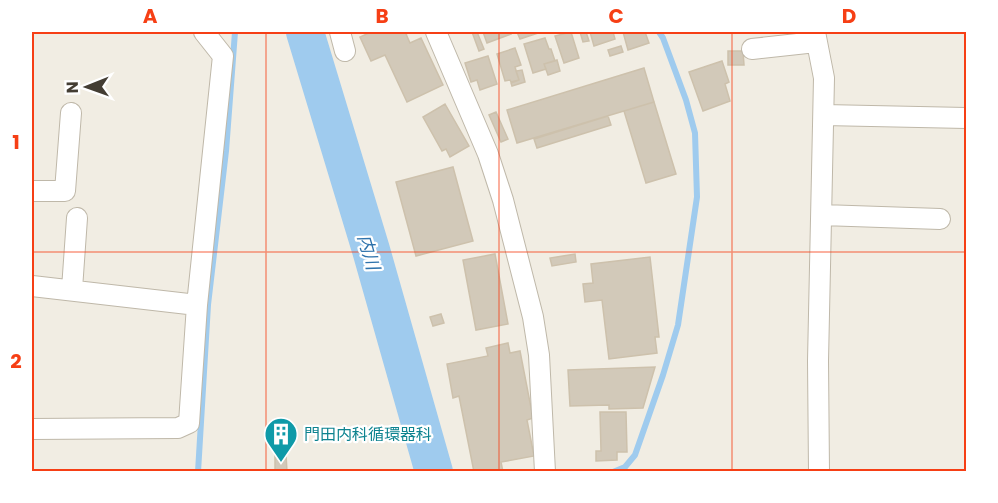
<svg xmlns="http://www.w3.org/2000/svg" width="998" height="503" viewBox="0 0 998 503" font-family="Poppins,'Noto Sans JP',sans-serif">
  <rect width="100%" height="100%" fill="#f1ede3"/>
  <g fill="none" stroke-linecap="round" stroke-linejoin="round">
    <!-- stream -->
    <path stroke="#9fcbee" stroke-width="6" d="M198,472L208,305L226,151L235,32
      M613,472L625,467L635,455L663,375L678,325L697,197L695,133L686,100L663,38L659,32"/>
    <!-- river -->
    <path stroke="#9fcbee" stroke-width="38" d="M305,32L371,250L434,472"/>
  </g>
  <!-- building -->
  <path fill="#d2c9b9" stroke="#cdc1ac" stroke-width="1.5" d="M371,32H410L406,34L410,43L421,38L443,85L407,102L385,55L371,61L360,37Z
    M472,32H477L484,49L479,51Z
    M483,32H510L511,34L487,43Z
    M517,32H541L520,39Z
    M571,32L579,58L564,63L555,36Z
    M580,32H586L589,41L583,42Z
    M590,32H613L615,39L594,46Z
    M623,32H645L649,43L628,50Z
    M545,38L549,49H551L555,61L544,64L546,69L533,73L524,44Z
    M621,46L623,52L610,56L608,50Z
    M515,48L521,65L515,67L519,80L511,82L510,80L505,81L497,54Z
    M728,51H743L744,65H728Z
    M488,56L497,84L480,90L477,80L471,82L465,63Z
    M557,60L560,71L548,75L544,64Z
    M722,61L729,82L725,84L730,101L703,111L689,72Z
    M644,68L654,102L517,143L507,110Z
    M522,70L525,82L512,86L511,83L519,80L516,71Z
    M654,102L676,174L646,183L624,111Z
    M445,104L469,146L450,157L446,149L442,151L423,117Z
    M496,112L508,139L501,142L489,115Z
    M608,116L611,125L537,148L534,139Z
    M453,167L473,241L416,256L396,182Z
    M495,254L508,324L476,330L463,260Z
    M575,254L576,262L552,266L550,258Z
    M650,257L659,337H655L657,353L609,359L602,300L585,302L583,284L593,283L591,264Z
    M441,314L444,323L433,326L430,317Z
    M508,343L510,353L520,351L533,418L527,420L534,456L501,462L503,472H474L459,396L453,398L447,364L488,356L486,348Z
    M655,367L643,408L609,409V405L570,406L568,370Z
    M600,412H626L627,452H617V460L596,461V451H601Z
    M275,454H286L287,472H275Z"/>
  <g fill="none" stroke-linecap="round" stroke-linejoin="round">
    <defs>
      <path id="minor" d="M340,32L345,51
        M436,32L488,154L503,200L533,317L539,355L545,472
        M815,32L824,78L818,361L819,472
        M752,49L816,42
        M824,115L966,118
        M32,191H65L71,113
        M822,215L940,219
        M32,286L197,305
        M72,289L77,218
        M32,429L178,428L189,423L197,305L223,56L204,32"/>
    </defs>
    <!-- minor casing -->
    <use href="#minor" stroke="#bfb8a9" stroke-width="22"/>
    <!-- minor -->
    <use href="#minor" stroke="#fff" stroke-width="20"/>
  </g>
  <!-- grid -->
  <path fill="none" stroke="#f63f15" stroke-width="1.5" stroke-opacity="0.55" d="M266,32V472M499,32V472M732,32V472M32,252H966"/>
  <!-- icons -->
  <defs>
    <symbol id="building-pin" viewBox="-11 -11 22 30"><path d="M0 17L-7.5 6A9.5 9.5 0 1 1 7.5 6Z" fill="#0f9aa8" stroke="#fff"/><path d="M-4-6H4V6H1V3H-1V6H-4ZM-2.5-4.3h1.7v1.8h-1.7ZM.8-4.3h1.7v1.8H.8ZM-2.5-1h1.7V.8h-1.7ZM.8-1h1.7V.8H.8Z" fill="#fff"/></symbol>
  </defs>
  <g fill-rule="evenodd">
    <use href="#building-pin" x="262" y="415" width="38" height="52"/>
  </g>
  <g text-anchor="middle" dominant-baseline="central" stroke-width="4.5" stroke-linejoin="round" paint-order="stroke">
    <!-- culture labels -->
    <g font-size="16" fill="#0d838f" stroke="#fff" text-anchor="start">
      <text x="304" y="434">門田内科循環器科</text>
    </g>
    <!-- water labels -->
    <g font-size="18" font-style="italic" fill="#2f73ac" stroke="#fff">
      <text transform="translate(369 252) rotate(74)">内川</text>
    </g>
  </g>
  <!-- border -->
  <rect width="998" height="503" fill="none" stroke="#ffffff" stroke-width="66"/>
  <!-- north arrow -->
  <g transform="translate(87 87) rotate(269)" stroke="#ffffff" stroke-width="4.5" paint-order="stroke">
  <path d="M0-4.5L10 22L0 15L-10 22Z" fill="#433d33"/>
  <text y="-9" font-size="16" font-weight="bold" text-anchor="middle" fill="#433d33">N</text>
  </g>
  <rect x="33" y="33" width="932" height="437" fill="none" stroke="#f63f15" stroke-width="2"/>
  <g font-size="20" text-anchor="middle" font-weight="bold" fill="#f63f15">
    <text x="150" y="23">A</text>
    <text x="382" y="23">B</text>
    <text x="616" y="23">C</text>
    <text x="849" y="23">D</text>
    <text x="16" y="149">1</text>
    <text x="16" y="368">2</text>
  </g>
</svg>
